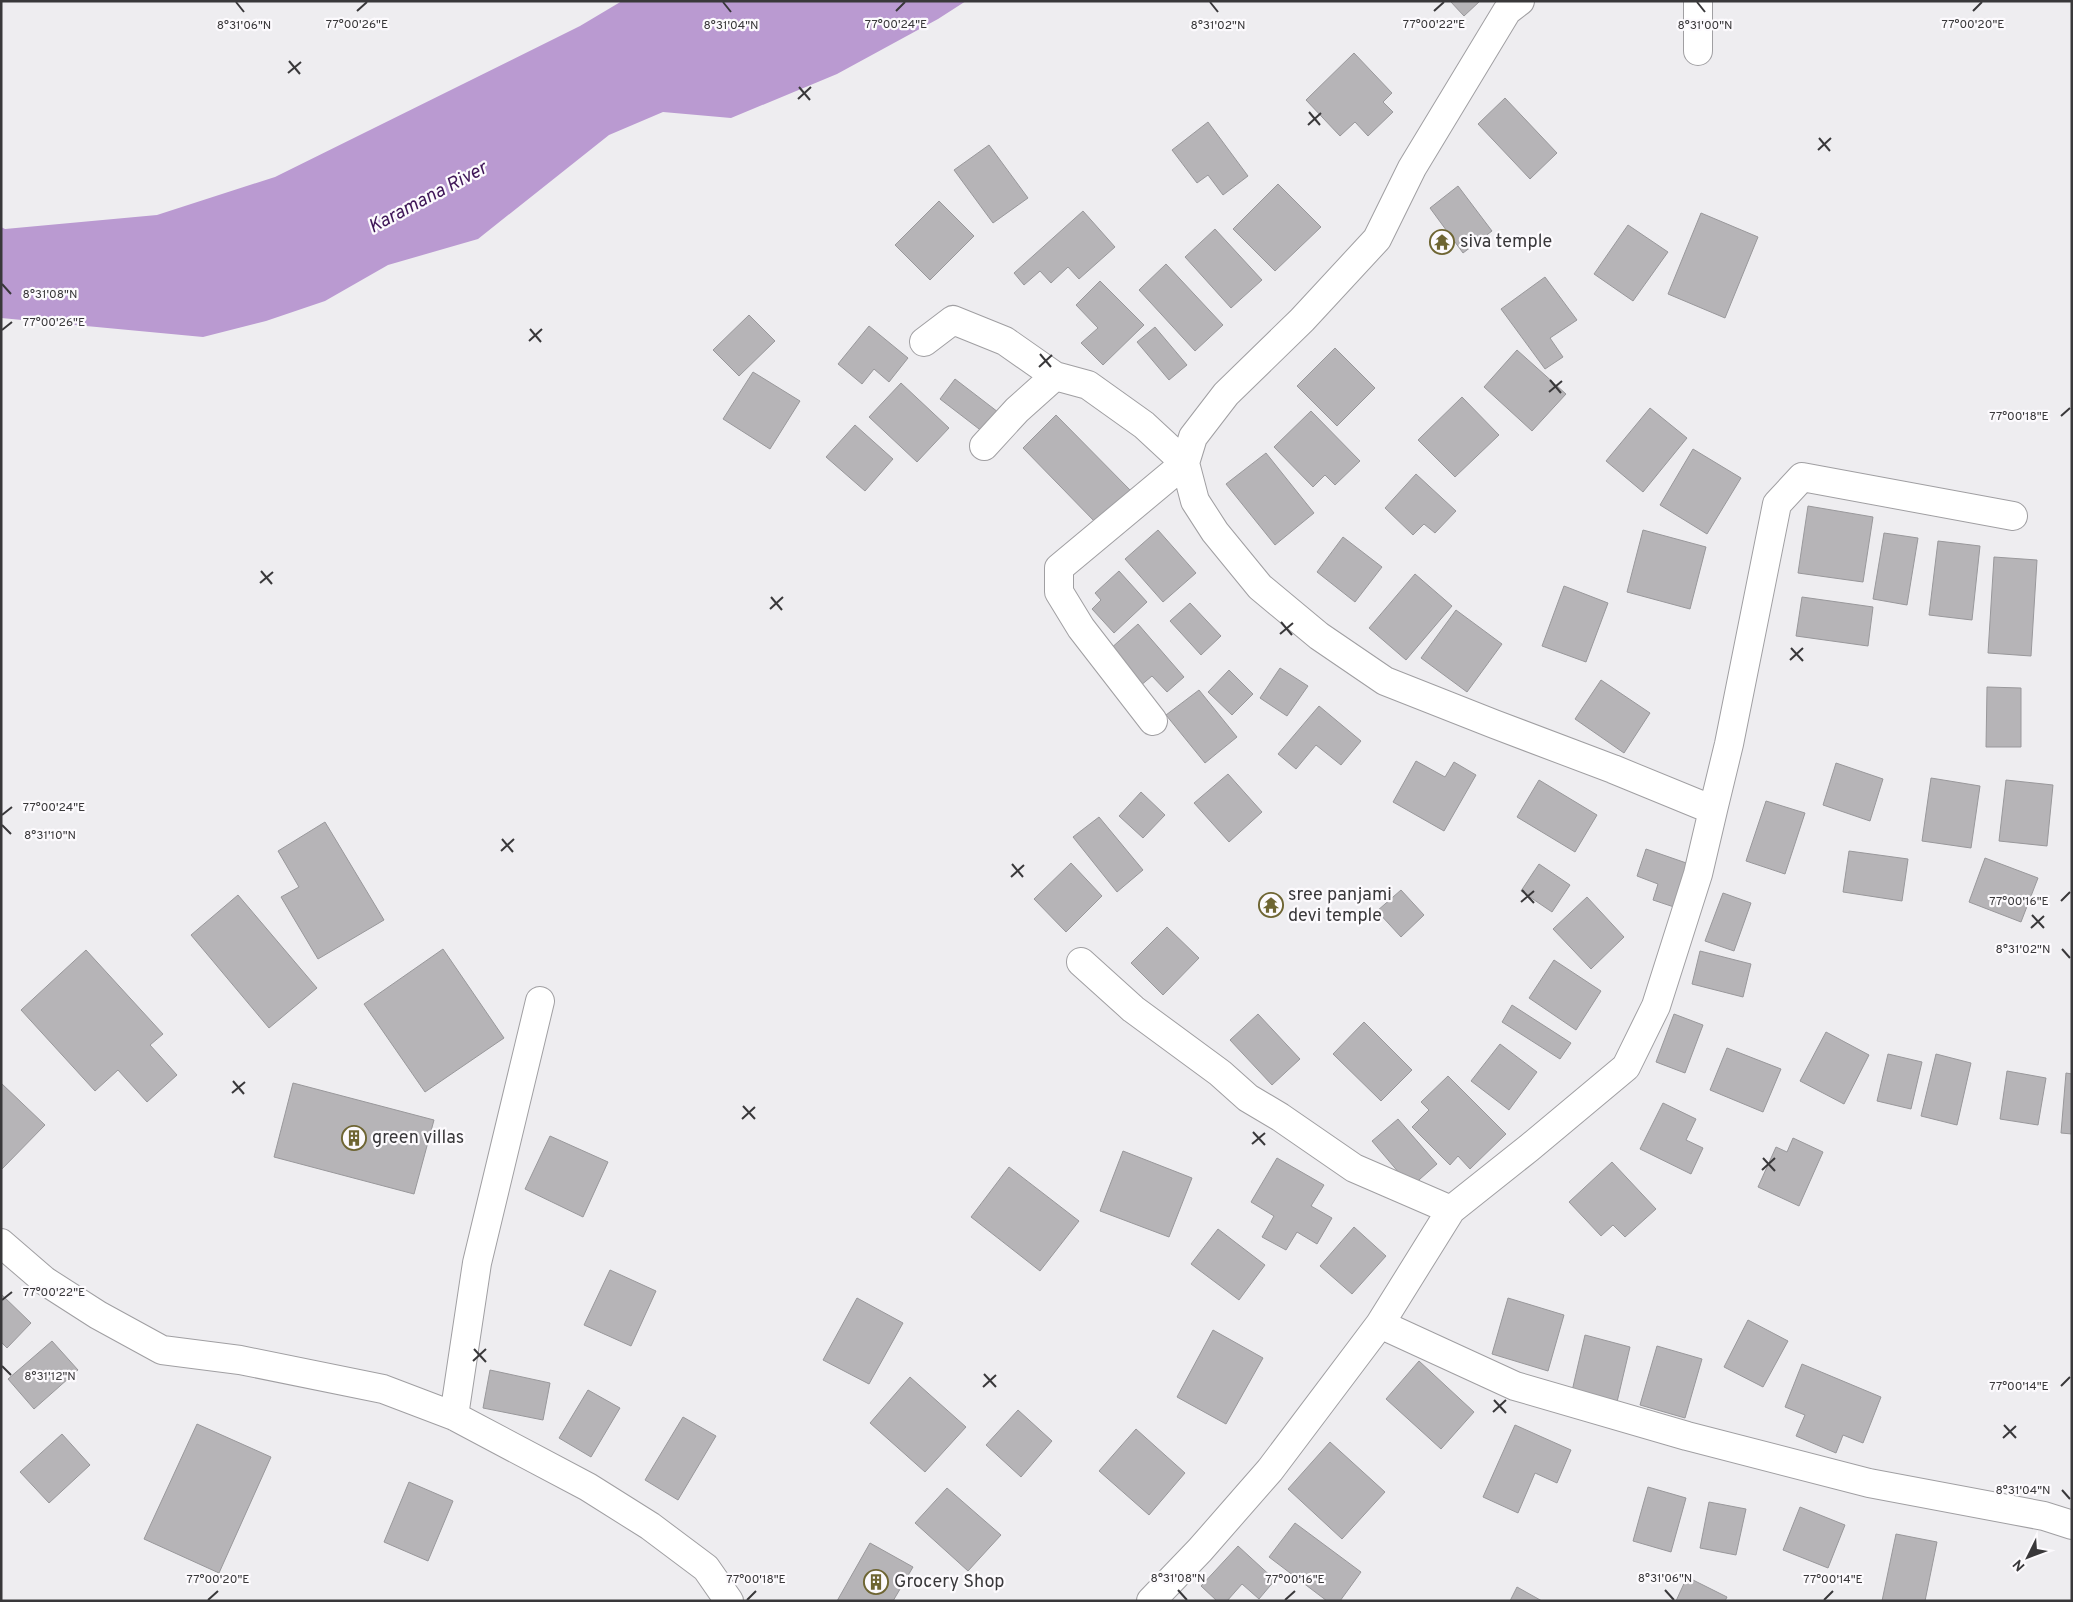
<svg xmlns="http://www.w3.org/2000/svg" width="2073" height="1602" viewBox="0 0 2073 1602" font-family="Overpass,sans-serif">
  <rect width="100%" height="100%" fill="#eeedf0"/>
  <!-- water -->
  <path fill="#ba9ad1" d="M622,1H966L938,19L837,74L731,118L663,112L609,135L478,239L388,265L325,301L266,321L203,337L1,318V227L5,229L157,215L275,177L580,26Z"/>
  <!-- building -->
  <path fill="#b6b4b7" stroke="#99989b" d="M1450,1H1480L1464,16Z
    M1354,53L1392,93L1383,102L1393,112L1368,136L1355,122L1340,136L1306,100Z
    M1505,98L1557,153L1530,179L1478,124Z
    M1208,122L1248,176L1223,195L1208,175L1197,183L1172,150Z
    M989,145L1028,198L993,223L954,170Z
    M1278,184L1321,227L1275,271L1233,229Z
    M1458,186L1492,231L1463,253L1430,208Z
    M939,201L974,236L930,280L895,245Z
    M1083,211L1115,247L1079,279L1068,267L1051,283L1040,271L1024,285L1014,273Z
    M1701,213L1758,237L1725,318L1668,294Z
    M1628,225L1668,252L1633,301L1594,274Z
    M1215,229L1262,280L1231,308L1185,257Z
    M1166,264L1223,325L1195,351L1139,290Z
    M1545,277L1577,320L1550,338L1563,357L1545,369L1501,309Z
    M1100,281L1144,325L1103,365L1081,343L1098,328L1076,305Z
    M749,315L775,341L739,376L713,350Z
    M869,326L908,358L889,382L874,369L862,384L838,364Z
    M1155,327L1187,365L1169,380L1137,342Z
    M1335,348L1375,388L1337,426L1297,386Z
    M1517,350L1566,394L1532,431L1484,387Z
    M753,372L800,401L770,449L723,419Z
    M955,379L998,412L983,432L940,399Z
    M901,383L949,428L917,462L869,417Z
    M1462,397L1499,435L1455,477L1418,440Z
    M1650,408L1687,438L1643,492L1606,461Z
    M1311,411L1360,461L1335,485L1325,475L1313,487L1274,447Z
    M1056,415L1130,490L1096,523L1023,448Z
    M855,425L893,459L865,491L826,457Z
    M1693,449L1741,478L1707,534L1660,505Z
    M1266,453L1314,513L1275,545L1226,484Z
    M1416,474L1456,511L1435,533L1424,524L1413,535L1385,508Z
    M1808,506L1873,517L1863,582L1798,573Z
    M1158,530L1196,573L1163,602L1125,559Z
    M1643,530L1706,547L1690,609L1627,592Z
    M1884,533L1918,538L1907,605L1873,599Z
    M1343,537L1382,567L1355,602L1317,572Z
    M1938,541L1980,546L1972,620L1929,615Z
    M1994,557L2037,560L2031,656L1988,653Z
    M1119,571L1147,602L1114,633L1092,609L1101,600L1095,593Z
    M1415,574L1452,606L1406,660L1369,628Z
    M1564,586L1608,603L1586,662L1542,646Z
    M1802,597L1873,607L1868,646L1796,636Z
    M1190,603L1221,636L1201,655L1170,621Z
    M1456,610L1502,644L1467,692L1421,658Z
    M1138,624L1184,677L1167,692L1152,676L1140,686L1109,650Z
    M1280,668L1308,686L1287,716L1260,698Z
    M1229,670L1253,694L1232,715L1208,692Z
    M1601,680L1650,713L1624,753L1575,719Z
    M1987,687L2021,688V747H1986Z
    M1199,690L1237,737L1205,763L1166,715Z
    M1319,706L1361,741L1341,765L1316,745L1296,769L1278,754Z
    M1416,761L1445,777L1454,762L1476,775L1444,831L1393,802Z
    M1836,763L1883,779L1870,821L1823,805Z
    M1228,774L1262,812L1229,842L1194,803Z
    M1931,778L1980,786L1971,848L1922,841Z
    M1539,780L1597,815L1575,852L1517,817Z
    M2006,780L2053,785L2047,846L1999,841Z
    M1141,792L1165,815L1143,838L1119,816Z
    M1766,801L1805,813L1785,874L1746,861Z
    M1099,817L1143,870L1117,892L1073,837Z
    M325,822L384,920L318,959L281,897L299,887L278,851Z
    M1646,849L1692,865L1677,908L1653,900L1658,884L1637,876Z
    M1849,851L1908,859L1902,901L1843,892Z
    M1985,858L2038,878L2021,922L1969,902Z
    M1071,863L1102,896L1066,932L1034,899Z
    M1539,864L1570,885L1552,912L1521,891Z
    M1401,890L1424,915L1401,937L1377,911Z
    M1723,893L1751,903L1734,951L1705,941Z
    M238,895L317,988L269,1028L191,935Z
    M1587,897L1624,937L1591,969L1553,929Z
    M1167,927L1199,958L1163,995L1131,963Z
    M443,949L504,1038L425,1092L364,1004Z
    M86,950L163,1034L150,1045L177,1075L147,1102L118,1070L95,1091L21,1010Z
    M1700,951L1751,964L1743,997L1692,984Z
    M1554,960L1601,991L1576,1030L1529,998Z
    M1512,1005L1571,1043L1560,1059L1502,1022Z
    M1258,1014L1300,1059L1272,1085L1230,1040Z
    M1674,1014L1703,1025L1685,1073L1656,1062Z
    M1364,1022L1412,1070L1381,1101L1333,1054Z
    M1826,1032L1869,1055L1844,1104L1800,1081Z
    M1500,1044L1537,1072L1509,1110L1471,1081Z
    M1727,1048L1781,1069L1763,1112L1710,1090Z
    M1888,1054L1922,1062L1911,1109L1877,1101Z
    M1936,1054L1971,1063L1957,1125L1921,1116Z
    M2007,1071L2046,1078L2038,1125L2000,1119Z
    M2066,1073L2072,1074V1134L2061,1133Z
    M1448,1076L1506,1134L1470,1169L1458,1156L1450,1165L1412,1127L1429,1110L1421,1102Z
    M1,1083L45,1125L1,1170Z
    M293,1083L434,1120L414,1194L274,1157Z
    M1663,1103L1696,1119L1686,1140L1703,1148L1691,1174L1640,1149Z
    M1398,1119L1437,1164L1411,1187L1372,1141Z
    M550,1136L608,1162L583,1217L525,1189Z
    M1793,1138L1823,1152L1799,1206L1758,1187L1776,1147L1787,1152Z
    M1123,1151L1192,1178L1169,1237L1100,1211Z
    M1277,1158L1324,1185L1311,1206L1332,1218L1317,1244L1297,1232L1286,1250L1262,1237L1274,1216L1251,1202Z
    M1612,1162L1656,1209L1625,1237L1613,1225L1601,1236L1569,1202Z
    M1009,1167L1079,1221L1040,1271L971,1217Z
    M1354,1227L1386,1256L1352,1294L1320,1266Z
    M1218,1229L1265,1265L1239,1300L1191,1264Z
    M610,1270L656,1291L631,1346L584,1325Z
    M1,1294L31,1323L7,1348L1,1342Z
    M857,1298L903,1323L869,1384L823,1360Z
    M1508,1298L1564,1315L1548,1371L1492,1354Z
    M1748,1320L1788,1341L1763,1387L1724,1367Z
    M1213,1330L1263,1358L1226,1424L1177,1397Z
    M1585,1335L1630,1347L1617,1402L1572,1391Z
    M52,1341L78,1370L34,1409L8,1379Z
    M1657,1346L1702,1359L1685,1418L1640,1405Z
    M1419,1361L1474,1412L1441,1449L1386,1399Z
    M1802,1364L1881,1397L1863,1443L1843,1435L1836,1453L1796,1436L1805,1415L1785,1407Z
    M490,1370L550,1383L543,1420L483,1408Z
    M910,1377L966,1427L925,1472L870,1423Z
    M588,1390L620,1408L591,1457L559,1438Z
    M1018,1410L1052,1441L1021,1477L986,1445Z
    M683,1417L716,1436L678,1500L645,1480Z
    M197,1424L271,1457L219,1573L144,1539Z
    M1515,1425L1571,1450L1557,1483L1535,1473L1518,1513L1483,1497Z
    M1136,1429L1185,1473L1149,1515L1099,1471Z
    M62,1434L90,1465L49,1503L20,1472Z
    M1330,1442L1385,1492L1342,1539L1288,1489Z
    M409,1482L453,1501L428,1561L384,1542Z
    M1648,1487L1686,1498L1671,1552L1633,1541Z
    M947,1488L1001,1535L968,1571L915,1523Z
    M1709,1502L1746,1509L1736,1555L1700,1548Z
    M1800,1507L1845,1525L1828,1568L1783,1550Z
    M1295,1523L1361,1572L1340,1601H1327L1269,1557Z
    M1896,1534L1937,1542L1925,1601H1882Z
    M870,1543L913,1567L893,1601H837Z
    M1238,1546L1275,1580L1259,1599L1242,1584L1227,1601H1217L1201,1586Z
    M1687,1577L1727,1597L1725,1601H1676Z
    M1517,1587L1542,1601H1510Z"/>
  <g fill="none" stroke-linecap="round" stroke-linejoin="round">
    <defs>
      <path id="minor" d="M1698,51V1
        M924,342L953,320L1005,341L1055,376
        M984,446L1017,410L1055,376L1088,385L1144,425L1185,463L1059,568V592L1081,628L1153,721
        M1713,810L1729,744L1777,504L1802,477L2013,516
        M1081,962L1133,1009L1220,1073L1248,1098L1280,1117L1354,1168L1451,1210
        M1,1243L45,1281L98,1315L162,1350L240,1360L383,1389L454,1416L588,1487L650,1526L706,1568L729,1601
        M1380,1324L1515,1386L1687,1436L1869,1483L2044,1516L2072,1525
        M454,1416L477,1263L540,1001
        M1151,1601L1200,1550L1270,1470L1380,1324L1451,1210L1529,1148L1626,1067L1656,1006L1698,874L1713,810L1613,769L1494,724L1385,681L1319,636L1260,587L1215,532L1195,501L1185,463L1193,437L1226,394L1302,320L1377,239L1412,168L1507,11L1520,1"/>
    </defs>
    <!-- minor casing -->
    <use href="#minor" stroke="#a09fa2" stroke-width="30"/>
    <!-- minor -->
    <use href="#minor" stroke="#fff" stroke-width="28"/>
  </g>
  <!-- ticks -->
  <path fill="none" stroke="#39383a" stroke-width="2" d="M236,2L244,12M723,2L731,12M1210,2L1218,12M1697,2L1705,12M357,11L367,2M896,11L905,2M1434,11L1444,2M1973,11L1982,2M289,61L300,74M288,73L301,62M799,87L810,100M798,99L811,87M1309,112L1320,125M1308,125L1321,113M1819,138L1830,151M1818,150L1831,138M2,284L11,294M530,329L541,342M2,330L12,322M529,341L542,329M1040,354L1051,367M1039,367L1052,355M1550,380L1561,393M1549,392L1562,381M2061,416L2070,408M261,571L272,584M260,583L273,572M771,597L782,610M770,609L783,597M1281,622L1292,635M1280,634L1293,623M1791,648L1803,661M1790,660L1803,648M2,815L12,807M2,825L11,834M502,839L513,852M501,851L514,839M1012,864L1023,877M1011,877L1024,865M1522,890L1534,903M2061,901L2070,892M1521,902L1534,891M2032,915L2044,928M2031,928L2044,916M2062,949L2070,958M233,1081L244,1094M232,1093L245,1082M743,1106L755,1119M742,1119L755,1107M1253,1132L1265,1145M1252,1144L1265,1133M1763,1158L1775,1171M1762,1170L1775,1158M2,1300L12,1292M474,1349L486,1362M473,1361L486,1349M2,1366L11,1375M984,1374L996,1387M2061,1386L2070,1377M983,1387L996,1375M1494,1400L1506,1413M1493,1412L1506,1400M2004,1425L2016,1438M2003,1438L2016,1426M2062,1490L2070,1499M1178,1590L1187,1600M1665,1590L1674,1600M208,1600L218,1591M747,1600L756,1591M1285,1600L1295,1591M1824,1600L1833,1591"/>
  <!-- icons -->
  <defs>
    <symbol id="temple-ring" viewBox="-11 -11 22 22"><circle r="9.5" fill="#fcfafd" stroke="#6e6532" stroke-width="1.5"/><path d="M0-6L5-2H3V0L6.5 2.5H4V6H1.5V3h-3V6H-4V2.5H-6.5L-3 0V-2H-5Z" fill="#6e6532"/></symbol>
    <symbol id="building-ring" viewBox="-11 -11 22 22"><circle r="9.5" fill="#fcfafd" stroke="#6e6532" stroke-width="1.5"/><path d="M-4-6H4V6H1V3H-1V6H-4ZM-2.5-4.3h1.7v1.8h-1.7ZM.8-4.3h1.7v1.8H.8ZM-2.5-1h1.7V.8h-1.7ZM.8-1h1.7V.8H.8Z" fill="#6e6532"/></symbol>
  </defs>
  <g fill-rule="evenodd">
    <use href="#temple-ring" x="1428" y="228" width="28" height="28"/>
    <use href="#temple-ring" x="1257" y="891" width="28" height="28"/>
    <use href="#building-ring" x="340" y="1124" width="28" height="28"/>
    <use href="#building-ring" x="862" y="1568" width="28" height="28"/>
  </g>
  <g text-anchor="middle" dominant-baseline="central" stroke-width="4.5" stroke-linejoin="round" paint-order="stroke">
    <!-- poi labels -->
    <g font-size="18" fill="#39383a" stroke="#fcfafd" text-anchor="start">
      <text x="1460" y="242">siva temple</text>
      <text x="1288" y="895">sree panjami<tspan x="1288" dy="21">devi temple</tspan></text>
      <text x="372" y="1138">green villas</text>
      <text x="894" y="1582">Grocery Shop</text>
    </g>
    <!-- water labels -->
    <g font-size="19" font-style="italic" fill="#3f1657" stroke="#fcfafd">
      <text transform="translate(428 198) rotate(-28)">Karamana River</text>
    </g>
  </g>
  <g font-size="12" text-anchor="middle" fill="#39383a" stroke="#fcfafd" stroke-width="4.5" stroke-linejoin="round" paint-order="stroke">
    <text x="357" y="28">77°00'26"E</text>
    <text x="1434" y="28">77°00'22"E</text>
    <text x="1973" y="28">77°00'20"E</text>
    <text x="896" y="28">77°00'24"E</text>
    <text x="244" y="29">8°31'06"N</text>
    <text x="731" y="29">8°31'04"N</text>
    <text x="1218" y="29">8°31'02"N</text>
    <text x="1705" y="29">8°31'00"N</text>
    <text x="50" y="298">8°31'08"N</text>
    <text x="54" y="326">77°00'26"E</text>
    <text x="2019" y="420">77°00'18"E</text>
    <text x="54" y="811">77°00'24"E</text>
    <text x="50" y="839">8°31'10"N</text>
    <text x="2019" y="905">77°00'16"E</text>
    <text x="2023" y="953">8°31'02"N</text>
    <text x="54" y="1296">77°00'22"E</text>
    <text x="50" y="1380">8°31'12"N</text>
    <text x="2019" y="1390">77°00'14"E</text>
    <text x="2023" y="1494">8°31'04"N</text>
    <text x="1178" y="1582">8°31'08"N</text>
    <text x="1665" y="1582">8°31'06"N</text>
    <text x="218" y="1583">77°00'20"E</text>
    <text x="756" y="1583">77°00'18"E</text>
    <text x="1295" y="1583">77°00'16"E</text>
    <text x="1833" y="1583">77°00'14"E</text>
  </g>
  <!-- border -->
  <rect width="2073" height="1602" fill="none" stroke="#39383a" stroke-width="5"/>
  <!-- north arrow -->
  <g transform="translate(2028 1557) rotate(228)" stroke="#fcfafd" stroke-width="4" paint-order="stroke">
  <path d="M0-4L9 19L0 12L-9 19Z" fill="#39383a"/>
  <text y="-8" font-size="14" font-weight="bold" text-anchor="middle" fill="#39383a">N</text>
  </g>
</svg>
